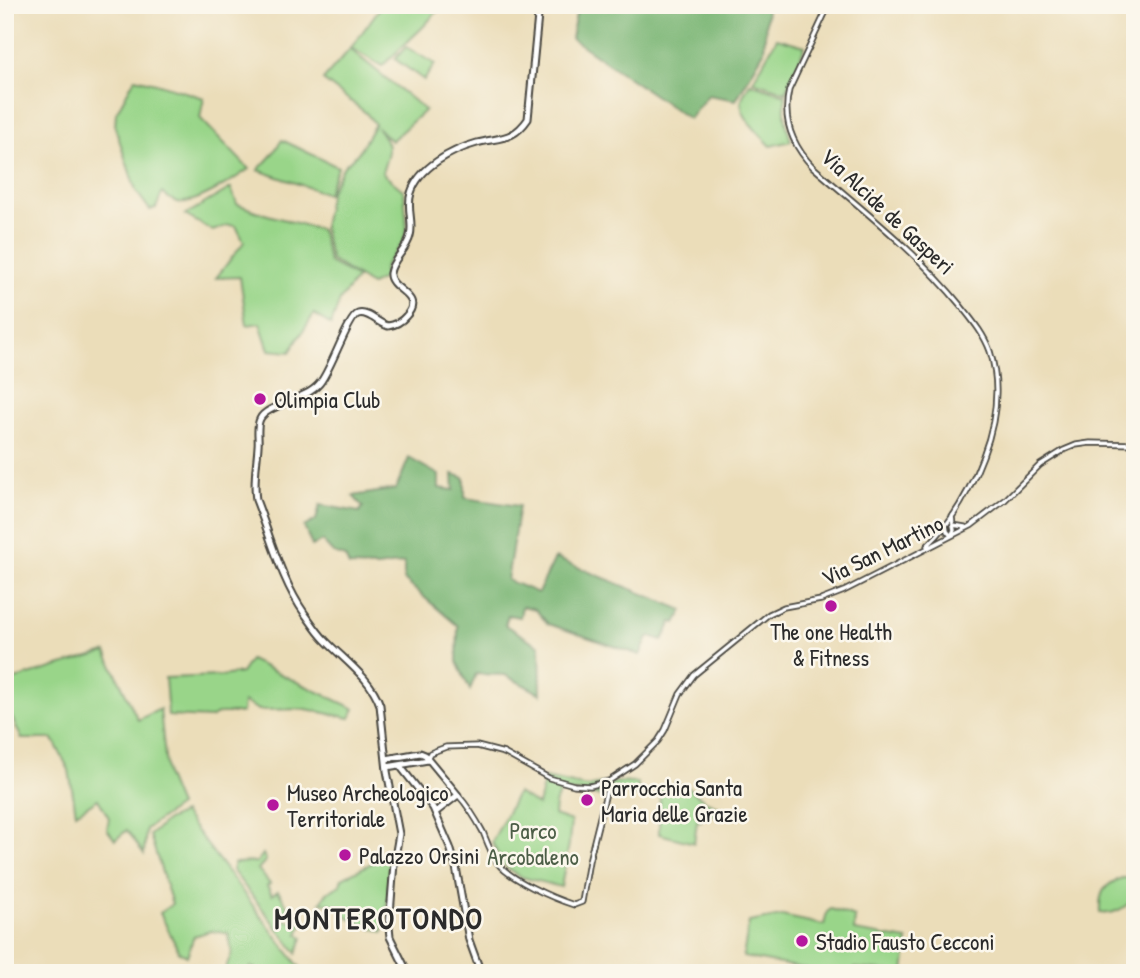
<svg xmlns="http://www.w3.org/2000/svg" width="1140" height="978" viewBox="0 0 1140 978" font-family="'Patrick Hand',sans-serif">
  <rect width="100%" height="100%" fill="#fbf7ec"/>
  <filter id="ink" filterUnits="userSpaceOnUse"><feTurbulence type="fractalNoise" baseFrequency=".0143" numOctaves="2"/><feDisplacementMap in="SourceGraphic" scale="14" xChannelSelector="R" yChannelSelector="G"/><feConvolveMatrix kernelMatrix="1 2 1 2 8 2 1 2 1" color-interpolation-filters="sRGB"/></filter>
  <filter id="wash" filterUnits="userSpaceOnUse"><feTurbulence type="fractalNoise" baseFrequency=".00686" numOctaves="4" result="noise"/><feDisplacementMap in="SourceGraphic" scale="28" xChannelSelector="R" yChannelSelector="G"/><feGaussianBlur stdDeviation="1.57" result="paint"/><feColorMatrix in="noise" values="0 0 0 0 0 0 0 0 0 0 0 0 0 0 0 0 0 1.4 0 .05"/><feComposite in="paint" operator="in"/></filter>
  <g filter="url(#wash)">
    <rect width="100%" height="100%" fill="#ebddb9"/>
    <!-- green -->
    <path fill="#99d589" stroke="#62805a" stroke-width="2" d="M382,5H443L423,27L382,66L351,48Z
      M777,38L805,46L786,92L753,81Z
      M406,47L435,64L424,80L395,59Z
      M350,49L425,110L391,141L377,127C393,148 389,149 382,173L404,191L407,228L403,243L385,265L383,279L371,285L331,260L323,227L330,191L344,166L358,153L375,124L366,113L323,80Z
      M135,78L156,83L204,98L200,118L249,169C235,179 194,206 177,202C172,201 166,196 162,193L156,208L150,210L136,191L115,127L116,113Z
      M750,83L786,95C783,112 786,125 791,141L771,146C761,135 737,115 742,99C743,94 748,88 750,83Z
      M282,140L338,167L327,194L258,170L271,156Z
      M231,188L237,204L261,213L321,230L329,262L357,278L340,300L331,325L314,314L290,352L269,350L260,323L247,325L240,277L216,278L244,242L236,226L228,225L213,231L185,215Z
      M106,652L138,720L160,709L167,777L179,806L146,829L144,854L127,830L115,840L107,829L109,818L98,799L76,813L69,770L53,739H22L5,703V682Z
      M250,660L355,709L350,718L306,709L259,710L243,702L242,713H220L210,718L168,716L165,678L221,676L241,673Z
      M545,778L587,787L611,782L638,783L637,796L609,785L603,797L580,792L560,791L555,803L554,815L571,821L569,844L561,887L518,876L502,863L492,842L517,793L538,805Z
      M674,783L686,786L707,802L722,808L721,816L702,813L701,821H697L694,843L659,834L660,790L673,787Z
      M183,813L298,965L306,973H263L251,967L246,973H224L232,953L228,933L210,931L194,936L187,956L179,952L160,913L172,904L150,835L167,820Z
      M389,850L388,897L383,932L359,923L341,914L342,912H344L338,906L321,902L327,893L340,885L342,878L374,862Z
      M263,854L266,860L258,869L270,884L267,886L272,895L278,891L288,907L289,909L281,913L284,920L303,923L298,934L303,938L297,953L232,870L234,863L257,862Z
      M1122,878H1134C1135,883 1136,891 1134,895C1129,908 1112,915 1100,913C1099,893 1103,885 1122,878Z
      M831,909L855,917L854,931L908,940L904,973L855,968L853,973H829L743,957L749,922L782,916L824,925L827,912Z"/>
    <!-- forest -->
    <path fill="#7ab675" stroke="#527050" stroke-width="2" d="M578,5H767L764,51L736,100L708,95L689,119L571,38Z
      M409,458L439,475V488L454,490L453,474L465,478V498L519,506L507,580L538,593L555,558L683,610L676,623L672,622L663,640L649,636L640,655L548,624L535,609L522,606L520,617L508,615L505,625L540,646L541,694L505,675L476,674L470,690L457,662L458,626L404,580V563L377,567L349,566L345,557L333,553L322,541L312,546L304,527L316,520L320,505L359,512L363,507L353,496L396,489Z"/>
  </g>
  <g filter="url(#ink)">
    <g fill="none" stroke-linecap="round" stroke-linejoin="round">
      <defs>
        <path id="minor" d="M829,5L789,90C782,120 792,145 813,167C864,211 918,253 961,306C972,320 984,334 990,351C1001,386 996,422 983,456C971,488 953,522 927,546
          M952,516L953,525L965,527
          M946,525L947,531L951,536L954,530L953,525
          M428,757L430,753L446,747L477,746L504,753L549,778L574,785L590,786L609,781L635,764L658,741L665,730L680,694L694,675L769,614L784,607L821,600L844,591L971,526L1005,500L1040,465L1064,450L1076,445L1090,443L1135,444
          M458,795C469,807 476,819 483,832C487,842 491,853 497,862C508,879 555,899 574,905L582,902L589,861L609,781"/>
        <path id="major" d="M386,759L420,753L425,755L458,795L436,812
          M400,766L433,808L450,847L456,867L469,940L481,973
          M387,767L428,760
          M408,973L390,937L389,927L394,863L399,834L387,771L380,705C371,678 344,660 325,640C317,632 311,622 305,614C281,580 271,538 256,500C253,481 257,464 258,446C259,437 256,427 260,419C266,405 306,400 319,384C330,373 348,317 358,314C368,311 379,324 388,326C395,325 401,322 406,316C426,295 388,290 390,273C392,259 407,250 410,236C414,222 406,208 411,193C419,167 452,150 477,143C500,137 513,141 528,119L539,5"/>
      </defs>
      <!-- minor casing -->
      <use href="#minor" stroke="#484640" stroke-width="7"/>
      <!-- major casing -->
      <use href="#major" stroke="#484640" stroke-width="9"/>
      <!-- minor -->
      <use href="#minor" stroke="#fff" stroke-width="3.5"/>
      <!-- major -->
      <use href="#major" stroke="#fff" stroke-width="5"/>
    </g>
  </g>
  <!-- markers -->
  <g fill="#b5179e" stroke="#fbf7ec" stroke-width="2.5">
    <circle cx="260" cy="399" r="7"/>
    <circle cx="831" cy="606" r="7"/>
    <circle cx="587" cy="800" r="7"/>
    <circle cx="273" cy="805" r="7"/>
    <circle cx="345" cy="855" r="7"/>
    <circle cx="802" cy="941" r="7"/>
  </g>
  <g text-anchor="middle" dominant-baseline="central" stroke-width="5" stroke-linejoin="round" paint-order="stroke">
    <!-- street labels -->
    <g font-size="23" fill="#2b2b2b" stroke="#fbf7ec">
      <text transform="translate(888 211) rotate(43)">Via Alcide de Gasperi</text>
      <text transform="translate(882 550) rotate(-26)">Via San Martino</text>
    </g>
    <!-- poi labels -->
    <g font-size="23" fill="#2b2b2b" stroke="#fbf7ec" text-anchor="start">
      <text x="274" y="399">Olimpia Club</text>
      <text x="831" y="631" text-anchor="middle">The one Health<tspan x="831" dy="26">&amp; Fitness</tspan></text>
      <text x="601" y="787">Parrocchia Santa<tspan x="601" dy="26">Maria delle Grazie</tspan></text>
      <text x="287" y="792">Museo Archeologico<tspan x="287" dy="26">Territoriale</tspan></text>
      <text x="359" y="855">Palazzo Orsini</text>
      <text x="816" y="941">Stadio Fausto Cecconi</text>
    </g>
    <!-- park labels -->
    <g font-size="23" fill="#4c5e47" stroke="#fbf7ec">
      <text x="533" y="830">Parco<tspan x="533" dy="26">Arcobaleno</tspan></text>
    </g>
    <!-- district labels -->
    <g font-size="30" font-weight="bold" letter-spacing="2" fill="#2b2b2b" stroke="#fbf7ec">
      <text x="379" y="918">MONTEROTONDO</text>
    </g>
  </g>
  <!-- margin -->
  <rect width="1140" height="978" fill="none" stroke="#fbf7ec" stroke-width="28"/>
</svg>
